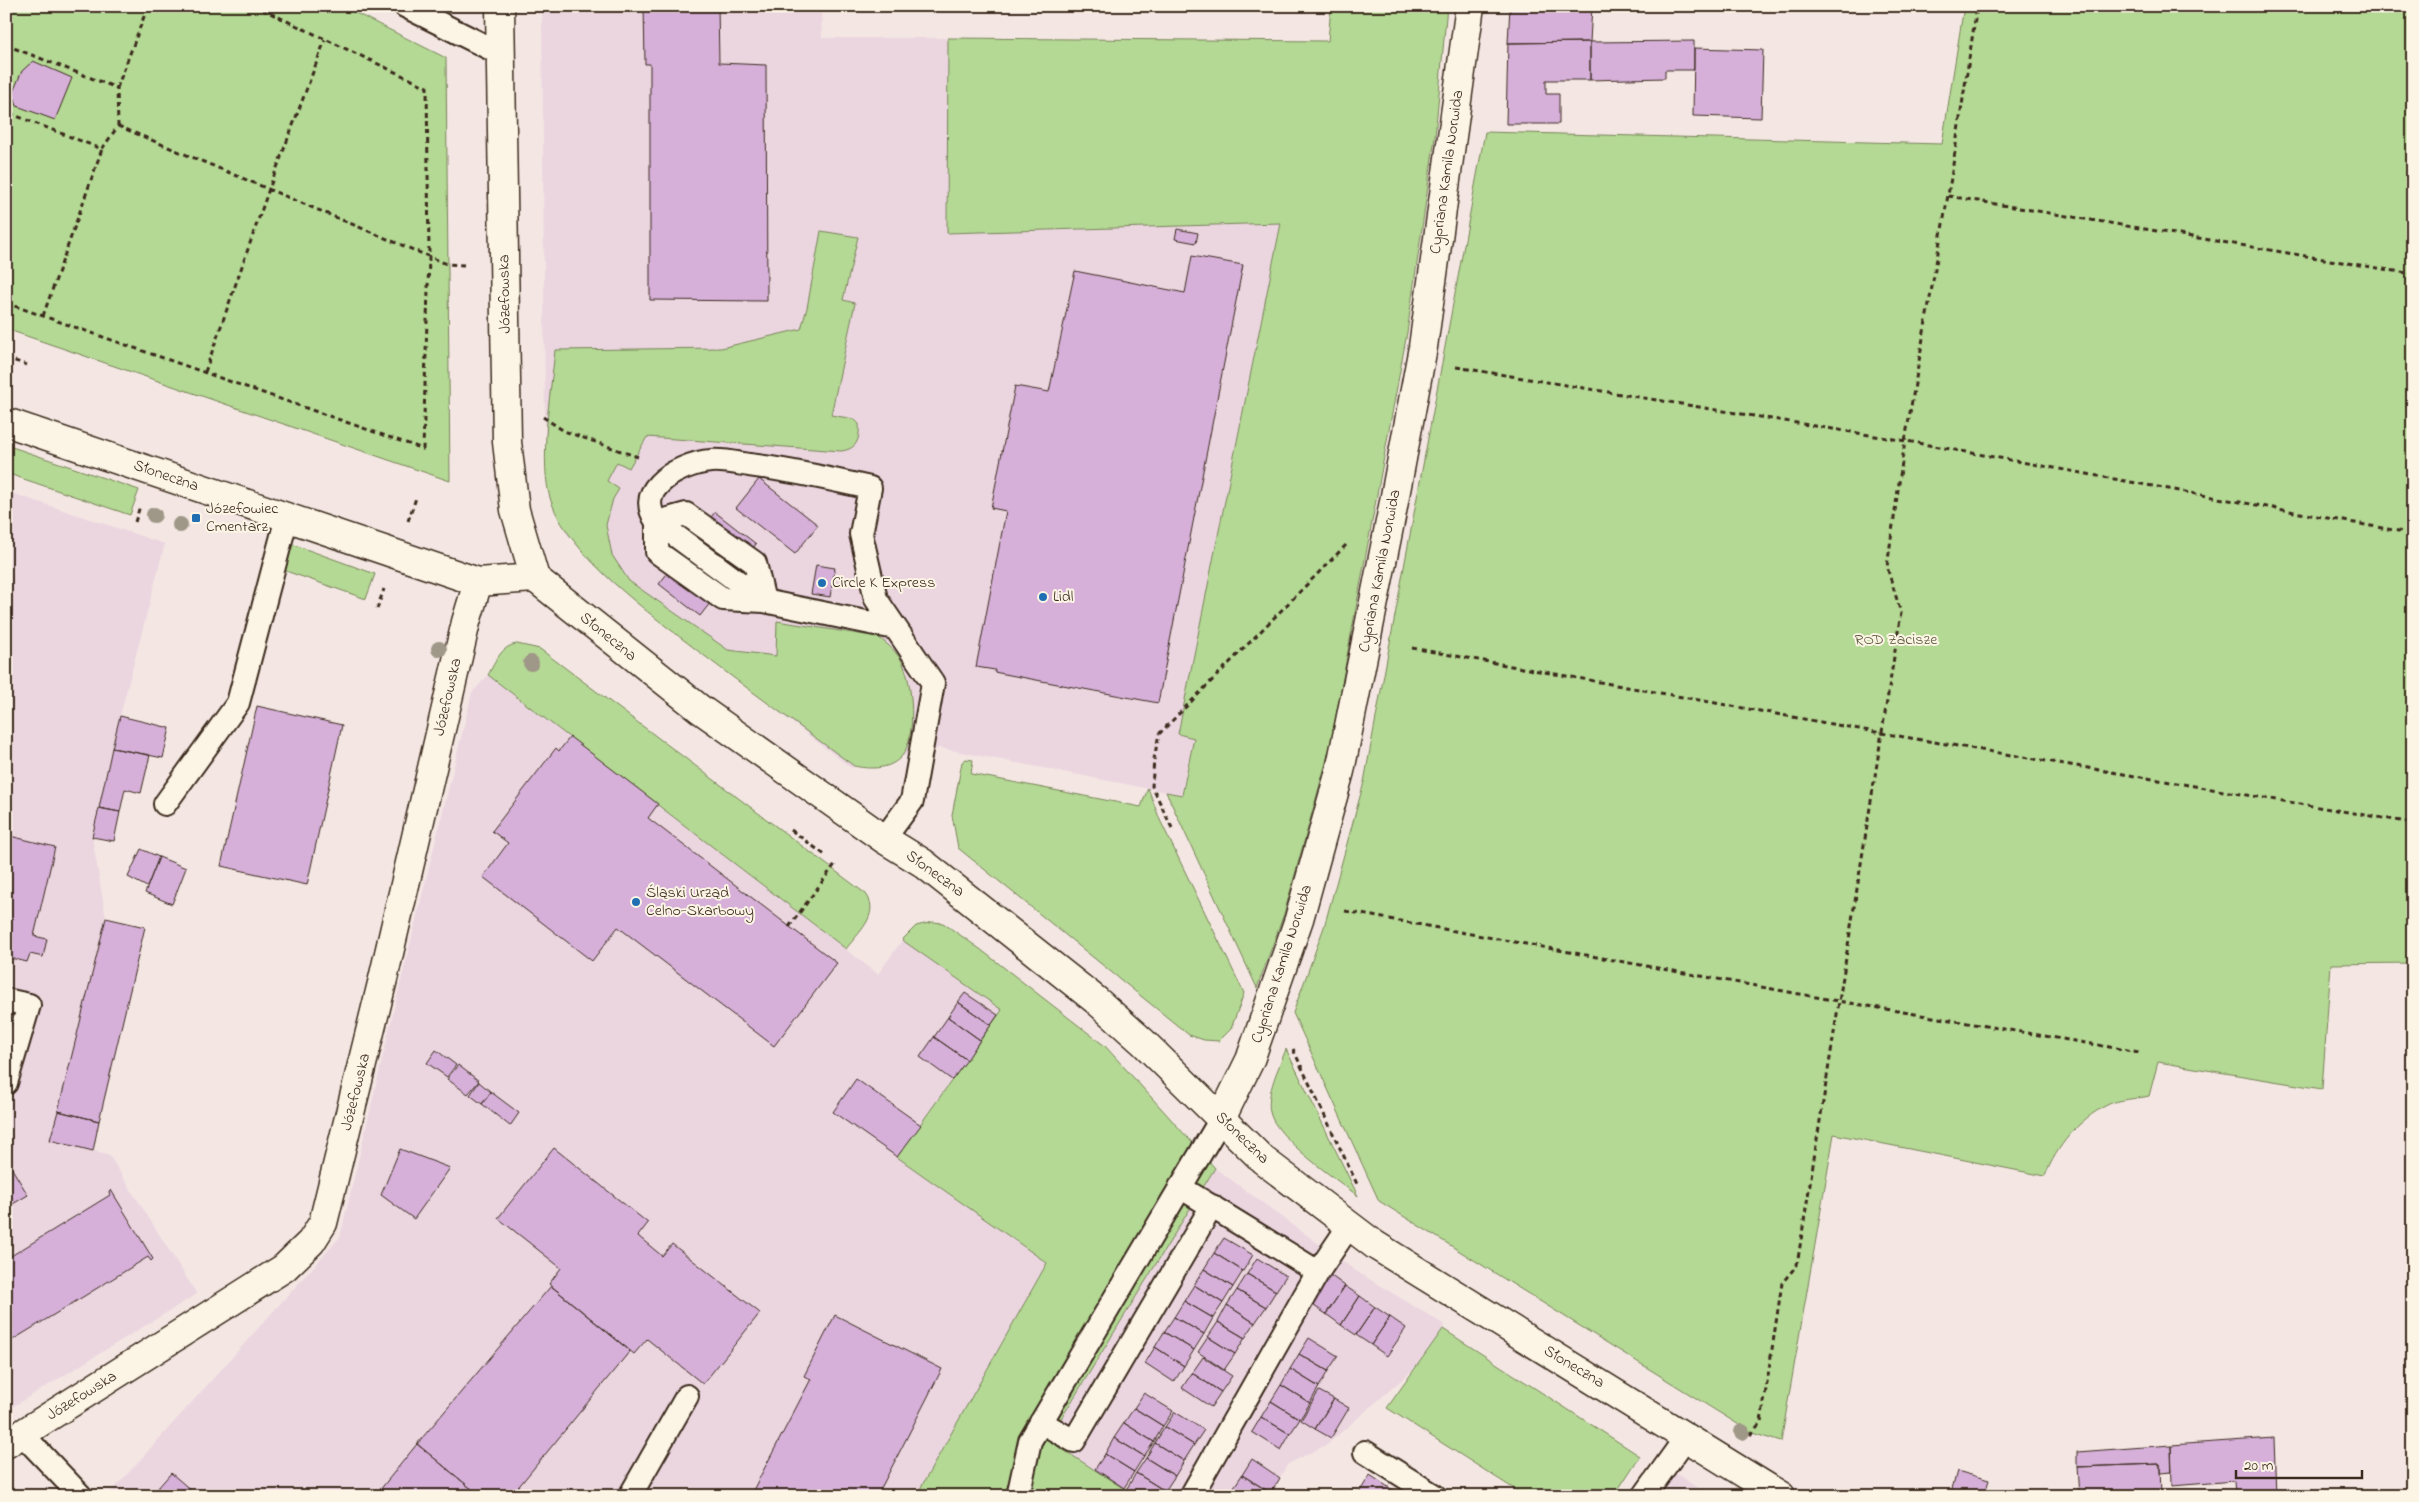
<svg xmlns="http://www.w3.org/2000/svg" width="2419" height="1502" viewBox="0 0 2419 1502" font-family="'Indie Flower',sans-serif">
  <rect width="100%" height="100%" fill="#f4e7e3"/>
  <filter id="ink" filterUnits="userSpaceOnUse"><feTurbulence type="fractalNoise" baseFrequency=".02" numOctaves="2"/><feDisplacementMap in="SourceGraphic" scale="10" xChannelSelector="R" yChannelSelector="G"/><feConvolveMatrix kernelMatrix="1 2 1 2 8 2 1 2 1" color-interpolation-filters="sRGB"/></filter>
  <g filter="url(#ink)">
    <!-- built -->
    <path fill="#ebd6e0" d="M428,6H450V17Z
      M542,6H821L822,38H948L947,233L1281,223L1178,734L1194,738L1181,795L940,748L851,768L611,582L567,534L549,488L545,441Z
      M6,491L165,544L120,716L92,836L106,918L145,927L93,1150L109,1155L197,1294L6,1411Z
      M488,675L878,974L902,940L1002,1010L897,1157L1047,1263L916,1496H103L113,1490L340,1237L394,1009L472,693Z
      M1215,1168L1356,1271L1445,1325L1421,1363L1328,1444L1288,1464L1269,1496H1136L1048,1440Z
      M1671,1470L1710,1496H1653Z"/>
    <!-- green -->
    <path fill="#b4d994" stroke="#788259" d="M6,6H342L446,58L450,481L6,329Z
      M1331,6H1447L1435,137L1407,333L1330,748L1284,914L1257,988L1166,792L1182,795L1194,738L1178,734L1281,223L947,233L948,38L1328,41Z
      M1964,6H2413V963L2331,964L2322,1089L2158,1062L2149,1096C2136,1099 2119,1099 2107,1105C2078,1120 2057,1146 2045,1176L1834,1134L1781,1442L1752,1433L1379,1201L1293,1013L1324,927L1364,782L1485,132L1942,144Z
      M821,231L858,237L843,300L855,303L831,415L854,419L859,424C860,438 858,449 841,451L647,437L629,468L617,462L607,481L619,489L613,499L606,525L612,555L629,581L728,650L776,656L777,621L878,637C889,645 901,655 905,669C913,690 917,744 899,759C887,770 868,769 854,766C802,728 749,690 698,651C652,615 570,557 551,501C538,463 551,392 555,350L721,348L801,329L807,308Z
      M6,445L139,490L130,515L6,473Z
      M289,543L375,574L366,599L280,569Z
      M517,644L540,649L866,894C881,914 858,933 846,949L488,675C496,661 501,646 517,644Z
      M966,759L973,760L971,774L1141,807L1148,788L1160,820L1244,993L1231,1029L1219,1041L1204,1040L1189,1035L958,848L952,815L962,762Z
      M933,922L943,923L980,949L1105,1046L1215,1168L1048,1440L1126,1490L1121,1496H916L1047,1263L897,1157L1002,1010L902,940L916,926Z
      M1286,1049L1358,1196C1336,1179 1275,1138 1270,1112C1266,1092 1279,1068 1286,1049Z
      M1443,1329L1640,1456L1614,1496H1518L1519,1492L1387,1408Z"/>
    <!-- building -->
    <path fill="#d6b0d9" stroke="#3b2a1e" d="M644,6H718L719,63L766,65L767,301L650,300V64H645Z
      M1510,6H1592L1590,42L1508,43Z
      M1694,41V70H1665V78L1590,80V42Z
      M1590,42V80H1546V94H1559V124H1506L1508,43Z
      M1694,48L1763,50L1761,118L1693,116Z
      M33,61L72,78L55,120L17,106L13,92L22,71Z
      M1177,229L1198,233L1196,243L1175,239Z
      M1192,256L1243,265L1158,703L994,672L995,670L976,667L1006,511L991,508L1015,386L1049,392L1075,271L1185,293Z
      M759,479L818,525L795,554L736,508Z
      M715,512L756,544L700,616L659,584Z
      M816,565L835,568L830,597L811,594Z
      M257,706L342,725L307,885L221,866Z
      M120,716L170,728L163,758L112,748Z
      M570,737L658,804L648,818L837,963L774,1046L618,927L592,961L483,877L508,843L492,831L556,748L559,751Z
      M112,748L150,755L141,793L125,789L120,812L99,808Z
      M99,808L120,812L114,841L92,837Z
      M6,835L55,847L34,936L47,939L43,957L30,954L27,962L6,957Z
      M141,849L159,857L147,887L128,877Z
      M159,857L186,868L172,904L145,893Z
      M106,918L145,927L99,1121L58,1111Z
      M965,993L998,1015L991,1025L958,1002Z
      M958,1002L991,1025L980,1040L948,1017Z
      M948,1017L980,1040L967,1060L934,1037Z
      M934,1037L967,1060L952,1080L920,1057Z
      M436,1050L456,1065L447,1077L427,1063Z
      M458,1065L479,1081L468,1094L447,1079Z
      M856,1079L921,1125L897,1157L833,1112Z
      M479,1082L491,1092L482,1104L470,1095Z
      M491,1092L519,1113L510,1126L482,1104Z
      M58,1111L99,1121L93,1151L50,1140Z
      M554,1148L648,1223L638,1236L662,1256L672,1244L760,1313L703,1384L647,1339L634,1354L549,1284L561,1268L498,1218Z
      M400,1149L450,1168L414,1219L381,1195Z
      M6,1159L28,1195L6,1208Z
      M111,1190L153,1259L151,1261L148,1257L6,1344V1259L110,1195L109,1192Z
      M1224,1238L1253,1255L1243,1271L1214,1253Z
      M1214,1253L1243,1271L1233,1287L1204,1269Z
      M1257,1258L1286,1276L1276,1291L1247,1274Z
      M1204,1269L1233,1287L1223,1303L1194,1285Z
      M1247,1274L1276,1291L1266,1307L1237,1290Z
      M1330,1275L1345,1286L1326,1314L1311,1304Z
      M1194,1285L1223,1303L1213,1318L1184,1301Z
      M551,1286L630,1351L511,1496H480L417,1444Z
      M1345,1286L1360,1296L1341,1325L1326,1314Z
      M1237,1290L1266,1307L1255,1323L1227,1305Z
      M1360,1296L1375,1307L1356,1335L1341,1325Z
      M1184,1301L1213,1318L1204,1334L1174,1317Z
      M1227,1305L1255,1323L1245,1338L1218,1322Z
      M1375,1307L1390,1317L1371,1345L1356,1335Z
      M835,1315L942,1369L877,1496H750L811,1379L804,1376Z
      M1174,1317L1204,1334L1194,1350L1164,1332Z
      M1390,1317L1406,1328L1387,1356L1371,1345Z
      M1218,1322L1245,1338L1235,1354L1208,1337Z
      M1164,1332L1194,1350L1184,1366L1155,1347Z
      M1208,1337L1235,1354L1224,1370L1198,1352Z
      M1309,1338L1338,1356L1328,1371L1299,1354Z
      M1155,1347L1184,1366L1174,1382L1145,1363Z
      M1299,1354L1328,1371L1319,1387L1290,1369Z
      M1203,1357L1232,1376L1221,1392L1192,1373Z
      M1290,1369L1319,1387L1310,1403L1281,1385Z
      M1192,1373L1221,1392L1211,1407L1182,1388Z
      M1281,1385L1310,1403L1300,1419L1271,1401Z
      M1319,1391L1334,1399L1315,1429L1301,1420Z
      M1144,1393L1173,1411L1163,1426L1134,1408Z
      M1334,1399L1349,1408L1331,1438L1315,1429Z
      M1271,1401L1300,1419L1290,1434L1261,1417Z
      M1134,1408L1163,1426L1154,1442L1124,1423Z
      M1175,1412L1204,1430L1194,1445L1165,1427Z
      M1261,1417L1290,1434L1281,1450L1252,1432Z
      M1124,1423L1154,1442L1144,1456L1114,1438Z
      M1165,1427L1194,1445L1184,1461L1155,1443Z
      M1114,1438L1144,1456L1134,1472L1105,1454Z
      M2274,1438L2276,1496H2235L2234,1481L2172,1486L2171,1445Z
      M1155,1443L1184,1461L1175,1476L1146,1458Z
      M417,1444L480,1496H375Z
      M2171,1445L2172,1472L2160,1473V1464L2077,1467V1452Z
      M1105,1454L1134,1472L1124,1488L1095,1469Z
      M1146,1458L1175,1476L1165,1491L1136,1473Z
      M1252,1459L1280,1478L1271,1493L1242,1475Z
      M2160,1464L2161,1496H2079L2077,1467Z
      M1957,1471L1989,1480L1984,1496H1950Z
      M171,1473L193,1492L190,1496H151Z
      M1136,1473L1165,1491L1162,1496H1136L1126,1490Z
      M1242,1475L1271,1493L1269,1496H1241L1232,1490Z
      M1370,1475L1402,1496H1357Z
      M1232,1490L1241,1496H1229Z"/>
    <g fill="none" stroke-linecap="round" stroke-linejoin="round">
      <defs>
        <path id="lane" d="M405,6L501,54
          M686,514L755,563L764,601L723,599L657,552V522Z
          M165,804L238,703L287,517
          M884,839L912,801L933,683L876,599L861,534L870,488C830,479 790,470 749,465C737,463 723,460 711,461C694,462 670,472 659,484C647,496 648,509 657,522L764,601L895,628
          M6,1000L29,1005L6,1083
          M1180,1187L1318,1272
          M1041,1422L1074,1441L1212,1206
          M22,1434L81,1496
          M1365,1452L1435,1496
          M630,1496L687,1396
          M1018,1496L1030,1441L1221,1119
          M1191,1496L1318,1272L1349,1226
          M1644,1496L1687,1436"/>
        <path id="street" d="M1221,1119L1250,1060L1299,919L1340,771L1392,512L1423,347L1470,6
          M6,1444L284,1268L311,1242L323,1223L383,979L466,622L478,582"/>
        <path id="secondary" d="M500,6L507,442L515,510L535,578
          M6,422L478,582L535,578L700,709L884,839L923,863L1097,1001L1143,1042L1263,1160L1375,1245L1781,1496"/>
      </defs>
      <!-- lane casing -->
      <use href="#lane" stroke="#3b2a1e" stroke-width="26"/>
      <!-- street casing -->
      <use href="#street" stroke="#3b2a1e" stroke-width="31"/>
      <!-- secondary casing -->
      <use href="#secondary" stroke="#3b2a1e" stroke-width="31"/>
      <!-- path -->
      <path stroke="#3b2a1e" stroke-width="3" stroke-dasharray="5 4" stroke-linecap="butt" d="M6,10L8,6
        M6,45L117,88L118,126L102,149L6,112
        M117,88L148,6
        M118,126L447,264L464,265
        M1948,196L2413,274
        M6,303L423,449L429,256L427,87L255,6
        M43,316L102,149
        M6,358L27,365
        M1456,367L1912,442L2404,532
        M205,372L269,189L325,40
        M543,417L564,431L638,457
        M408,521L416,498
        M135,522L140,506
        M377,609L384,589
        M1412,648L1881,733L2413,823
        M1172,828L1152,786L1154,759L1159,734L1347,544
        M791,830L825,855
        M1345,911L1838,1001L2139,1052
        M789,927L836,863
        M1293,1049L1357,1184
        M1750,1435L1761,1422L1782,1283L1797,1265L1901,613L1887,567L1905,441L1951,178L1977,6"/>
      <!-- lane -->
      <use href="#lane" stroke="#fcf5e5" stroke-width="22"/>
      <!-- street -->
      <use href="#street" stroke="#fcf5e5" stroke-width="28"/>
      <!-- secondary -->
      <use href="#secondary" stroke="#fcf5e5" stroke-width="28"/>
    </g>
    <!-- trees -->
    <g fill="#9f9787">
      <circle cx="154" cy="515" r="8"/>
      <circle cx="180" cy="525" r="8"/>
      <circle cx="439" cy="649" r="8"/>
      <circle cx="531" cy="663" r="8"/>
      <circle cx="1742" cy="1432" r="8"/>
    </g>
  </g>
  <!-- markers -->
  <g fill="#1f6fb2" stroke="#fcf5e5" stroke-width="2">
    <rect x="191" y="513" width="10" height="10" rx="2.5"/>
    <circle cx="822" cy="583" r="5"/>
    <circle cx="1043" cy="597" r="5"/>
    <circle cx="636" cy="902" r="5"/>
  </g>
  <g text-anchor="middle" dominant-baseline="central" stroke-width="4" stroke-linejoin="round" paint-order="stroke">
    <!-- street labels -->
    <g font-size="16" fill="#3b2a1e" stroke="#fcf5e5">
      <text transform="translate(1447 172) rotate(-82)">Cypriana Kamila Norwida</text>
      <text transform="translate(505 294) rotate(-91)">Józefowska</text>
      <text transform="translate(166 476) rotate(19)">Słoneczna</text>
      <text transform="translate(1380 571) rotate(-79)">Cypriana Kamila Norwida</text>
      <text transform="translate(608 637) rotate(39)">Słoneczna</text>
      <text transform="translate(448 697) rotate(-77)">Józefowska</text>
      <text transform="translate(935 874) rotate(36)">Słoneczna</text>
      <text transform="translate(1282 964) rotate(-72)">Cypriana Kamila Norwida</text>
      <text transform="translate(356 1092) rotate(-76)">Józefowska</text>
      <text transform="translate(1242 1138) rotate(44)">Słoneczna</text>
      <text transform="translate(1574 1367) rotate(31)">Słoneczna</text>
      <text transform="translate(82 1396) rotate(-32)">Józefowska</text>
    </g>
    <!-- poi labels -->
    <g font-size="16" fill="#3b2a1e" stroke="#fcf5e5" text-anchor="start">
      <text x="206" y="509">Józefowiec<tspan x="206" dy="18">Cmentarz</tspan></text>
      <text x="832" y="583">Circle K Express</text>
      <text x="1053" y="597">Lidl</text>
      <text x="646" y="893">Śląski Urząd<tspan x="646" dy="18">Celno-Skarbowy</tspan></text>
    </g>
    <!-- park labels -->
    <g font-size="16" fill="#59563c" stroke="#fcf5e5">
      <text x="1896" y="640">ROD Zacisze</text>
    </g>
  </g>
  <!-- margin -->
  <rect width="2419" height="1502" fill="none" stroke="#fcf5e5" stroke-width="25"/>
  <rect x="12" y="12" width="2394" height="1477" fill="none" stroke="#3b2a1e" stroke-width="2" filter="url(#ink)"/>
  <!-- scale -->
  <path d="M2236 1470v8h126v-8" fill="none" stroke="#3b2a1e" stroke-width="2.5"/>
  <text x="2244" y="1470" font-size="15" fill="#3b2a1e" stroke="#fcf5e5" stroke-width="4" paint-order="stroke">20 m</text>
</svg>
